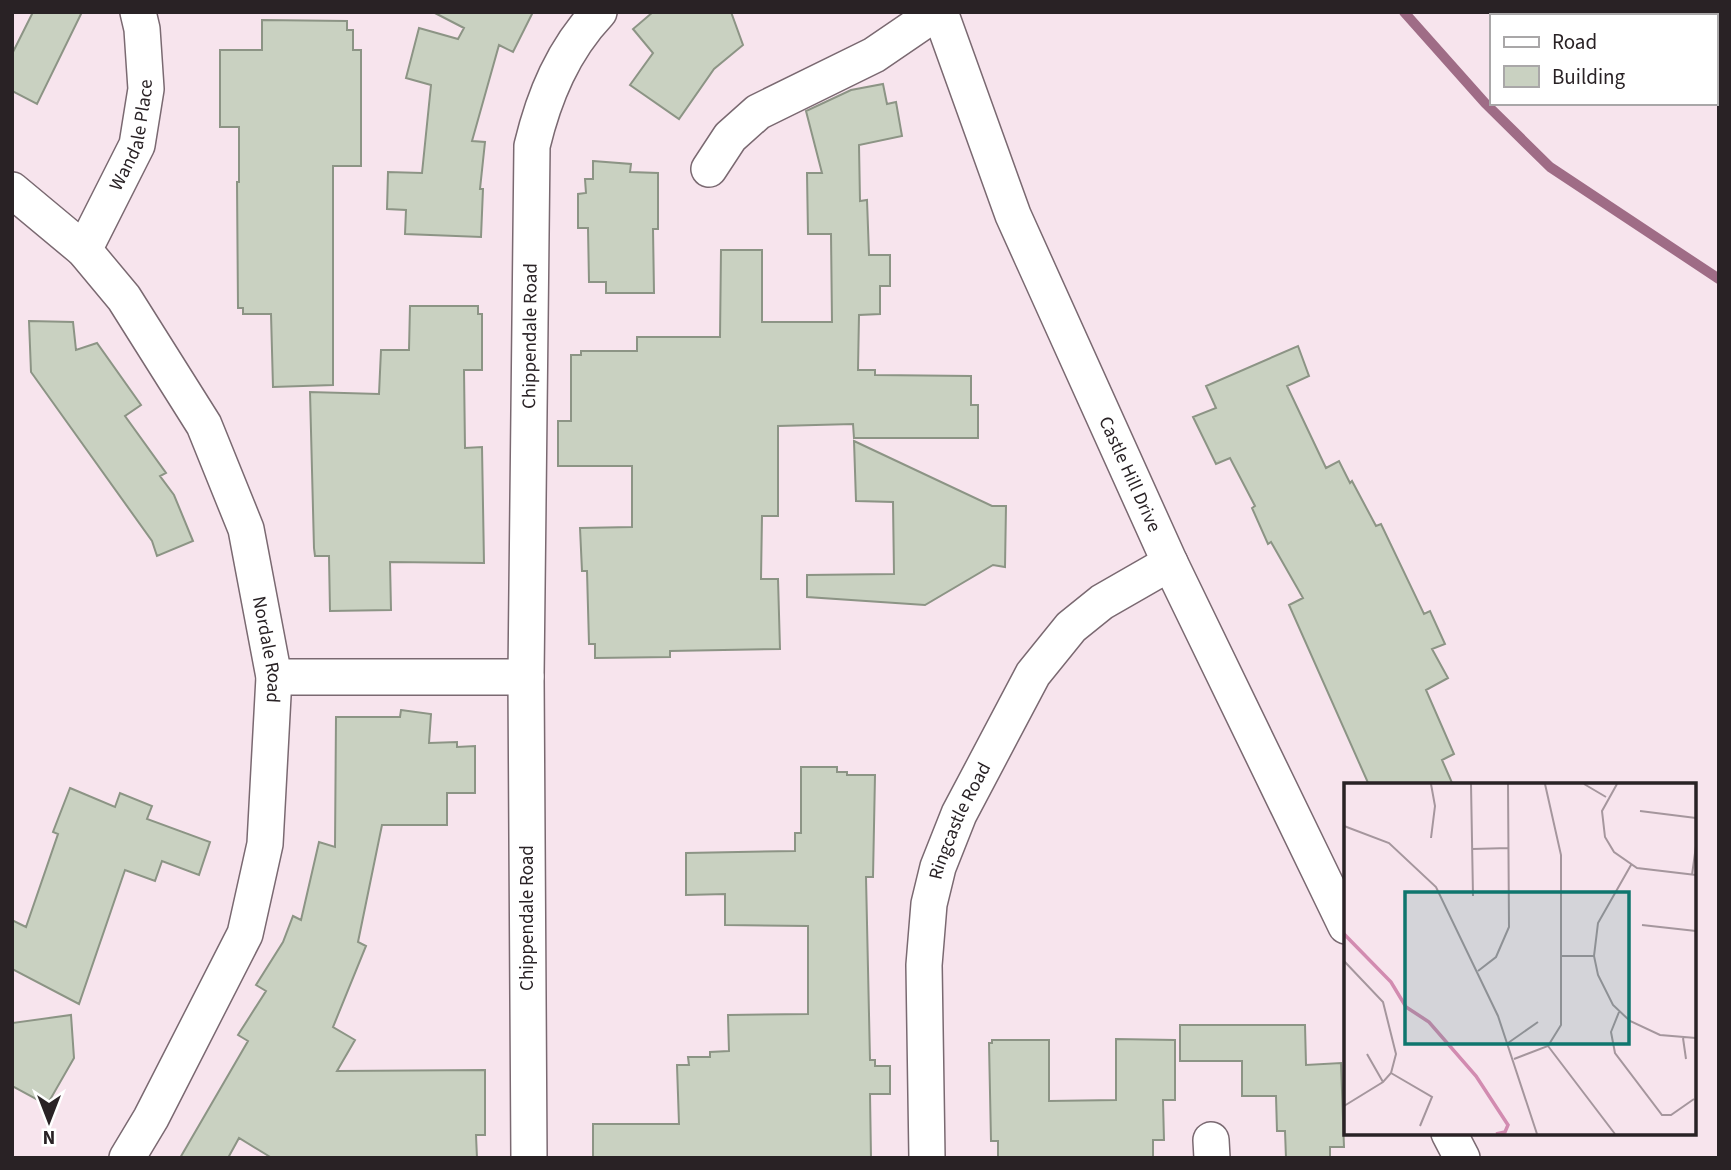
<svg xmlns="http://www.w3.org/2000/svg" width="1731" height="1170" viewBox="0 0 1731 1170" font-family="'Source Sans 3',sans-serif">
  <rect width="100%" height="100%" fill="#f7e4ed"/>
  <g fill="none" stroke-linecap="round" stroke-linejoin="round">
    <!-- stream -->
    <path stroke="#9f6c86" stroke-width="10" d="M1404,12L1485,103L1550,167L1719,279"/>
  </g>
  <!-- building -->
  <path fill="#c9d1c1" stroke="#8c9485" stroke-width="2" d="M33,12H82L37,104L12,91V54Z
    M433,12H533L513,52L499,45L472,141L485,142L480,189H483L481,237L405,234L406,210L387,209L388,172L422,173L431,85L406,78L419,28L458,39L464,28Z
    M653,12H731L743,45L714,69L679,119L630,85L653,53L633,29Z
    M262,20L347,21V30H353V50H361V166H333V385L273,387L271,314H243V308H238L237,182H239V127H220V50H262Z
    M883,84L887,104L896,102L902,136L859,145L860,201L867,200L869,255H890V286H880V314L859,315L858,370H875V375L971,376V405H978V438H854L853,424L778,426V516H762L761,579H778L780,649L670,651V657L595,658V644H589L587,571H582L580,528L632,527V466H558V421H571V355H581V351H637V337H720L721,250H762V322H832L831,234H808L807,173H822L806,111L851,90Z
    M593,161L631,164L630,172L658,173V229H653L654,293H606V282H589L588,228H578V194L586,193L585,179H593Z
    M410,306H478V314H482V370H464L465,448L482,447L484,563L390,562L391,610L330,611L329,556H315L314,548L310,392L379,394L381,350H409Z
    M29,321L73,322L76,350L97,343L141,405L125,416L166,473L160,476L174,495L193,541L157,556L152,541L31,372Z
    M1298,346L1309,376L1287,386L1326,468L1339,461L1350,483L1352,481L1376,526L1381,524L1424,614L1430,611L1445,644L1432,649L1448,678L1426,690L1454,754L1442,760L1453,785H1369L1289,605L1303,598L1271,542L1268,544L1252,508L1255,506L1230,458L1216,464L1193,417L1216,408L1206,386Z
    M854,441L992,506H1006L1005,567L993,565L925,605L807,597V575L894,574L893,502L856,501Z
    M401,710L431,714L429,743L457,742V747L475,746V793H447V825H382L358,942L366,946L333,1027L355,1040L337,1071L485,1070V1135H476L477,1158H272L239,1138L228,1158H180L248,1041L238,1035L266,991L256,985L283,942L293,916L301,920L319,842L335,847L336,717H400Z
    M801,767H837V772H847V775H875L873,877H866L870,1060H875V1066H890V1094H870L871,1158H593V1124H679L677,1065H689L688,1057H710V1052L729,1051L728,1015L808,1014V926L725,925V894L686,895V853L795,851V833H801Z
    M70,788L115,807L120,793L152,806L147,819L210,842L199,875L162,861L155,881L125,870L79,1004L12,969V920L26,927L58,834L53,832Z
    M71,1015L74,1058L47,1105L12,1086V1023Z
    M1180,1025H1305L1306,1065L1341,1063L1344,1147H1330V1158H1286L1285,1131H1277L1276,1096H1242V1061H1180Z
    M1116,1039L1175,1040V1100H1163L1164,1140H1153V1158H998V1141H991L989,1043H992V1040H1049V1101L1116,1100Z"/>
  <g fill="none" stroke-linecap="round" stroke-linejoin="round">
    <defs>
      <g id="minor">
        <path id="s1" d="M940,12L1013,215L1170,563L1346,926"/>
        <path d="M709,169L730,137L758,112L874,55L937,12"/>
        <path id="s2" d="M12,190L84,250L124,298L204,425L246,529L274,677L265,844L245,934L151,1118L127,1158"/>
        <path id="s3" d="M84,250L137,145L146,89L142,29L138,12"/>
        <path d="M274,677H526"/>
        <path d="M1449,1133L1462,1158"/>
        <path d="M1211,1140L1212,1158"/>
        <path id="s4" d="M529,1158L526,677L532,146C544,96 563,50 599,12"/>
        <path id="s5" d="M927,1158L924,965L929,904L938,867L959,814L1033,674L1071,627L1102,602L1170,563"/>
      </g>
    </defs>
    <!-- minor casing -->
    <use href="#minor" stroke="#7a6971" stroke-width="38"/>
    <!-- minor -->
    <use href="#minor" stroke="#fff" stroke-width="35"/>
  </g>
  <g text-anchor="middle" dominant-baseline="central" stroke-width="5" stroke-linejoin="round" paint-order="stroke">
    <!-- street labels -->
    <g font-size="19" fill="#292225" stroke="#fff">
      <text stroke="none"><textPath href="#s3" startOffset="126">Wandale Place</textPath></text>
      <text stroke="none"><textPath href="#s4" startOffset="822">Chippendale Road</textPath></text>
      <text stroke="none"><textPath href="#s1" startOffset="500">Castle Hill Drive</textPath></text>
      <text stroke="none"><textPath href="#s2" startOffset="541">Nordale Road</textPath></text>
      <text stroke="none"><textPath href="#s5" startOffset="343">Ringcastle Road</textPath></text>
      <text transform="translate(527 918) rotate(-90)">Chippendale Road</text>
    </g>
  </g>
  <!-- overview -->
  <g transform="translate(1344 783)">
    <rect width="352" height="352" fill="#f7e4ed"/>
    <path fill="none" stroke="#d28bb0" stroke-width="3.5" d="M0,151L47,199L62,224L85,239L132,293L164,342L161,349L152,351"/>
    <path fill="none" stroke="#a5969d" stroke-width="2" d="M127,1L129,113M240,1L262,14M273,1L258,28L261,54L270,69L293,85L352,92M296,28L352,35M0,43L45,60L92,104L154,233L193,351M87,55L91,23L87,1M128,66L165,65M287,82L254,140L250,173L254,192L269,222L286,238L316,252L352,255M348,92L352,63M298,142L352,148M217,173H250M0,178L39,219L52,271L47,290L39,299L0,323M134,188L152,174L165,144L164,1M275,229L267,249L271,270L318,332H327L350,316M339,255L342,276M164,260L194,239M204,263L271,351M23,271L39,299M170,276L204,263L217,242V72L201,1M47,290L88,314L76,343"/>
    <path fill="#0f766e" fill-opacity="0.15" stroke="#0f766e" stroke-width="3.5" d="M61,109H285V261H61Z"/>
    <rect width="352" height="352" fill="none" stroke="#292225" stroke-width="3.5"/>
  </g>
  <!-- border -->
  <rect width="1731" height="1170" fill="none" stroke="#292225" stroke-width="28"/>
  <!-- legend -->
  <rect x="1490" y="14" width="228" height="91" fill="#ffffff" stroke="#a9a7a8" stroke-width="2"/>
  <rect x="1504" y="37" width="35" height="10" fill="#ffffff" stroke="#a9a7a8" stroke-width="2"/>
  <text x="1552" y="49" font-size="21" fill="#292225">Road</text>
  <rect x="1504" y="66" width="35" height="21" fill="#c9d1c1" stroke="#a9a7a8" stroke-width="2"/>
  <text x="1552" y="84" font-size="21" fill="#292225">Building</text>
  <!-- north arrow -->
  <g transform="translate(49 1121) rotate(180)" stroke="#ffffff" stroke-width="5" paint-order="stroke">
  <path d="M0-5L12 26L0 18L-12 26Z" fill="#292225"/>
  <text y="-10" font-size="19" font-weight="bold" text-anchor="middle" fill="#292225">N</text>
  </g>
</svg>
